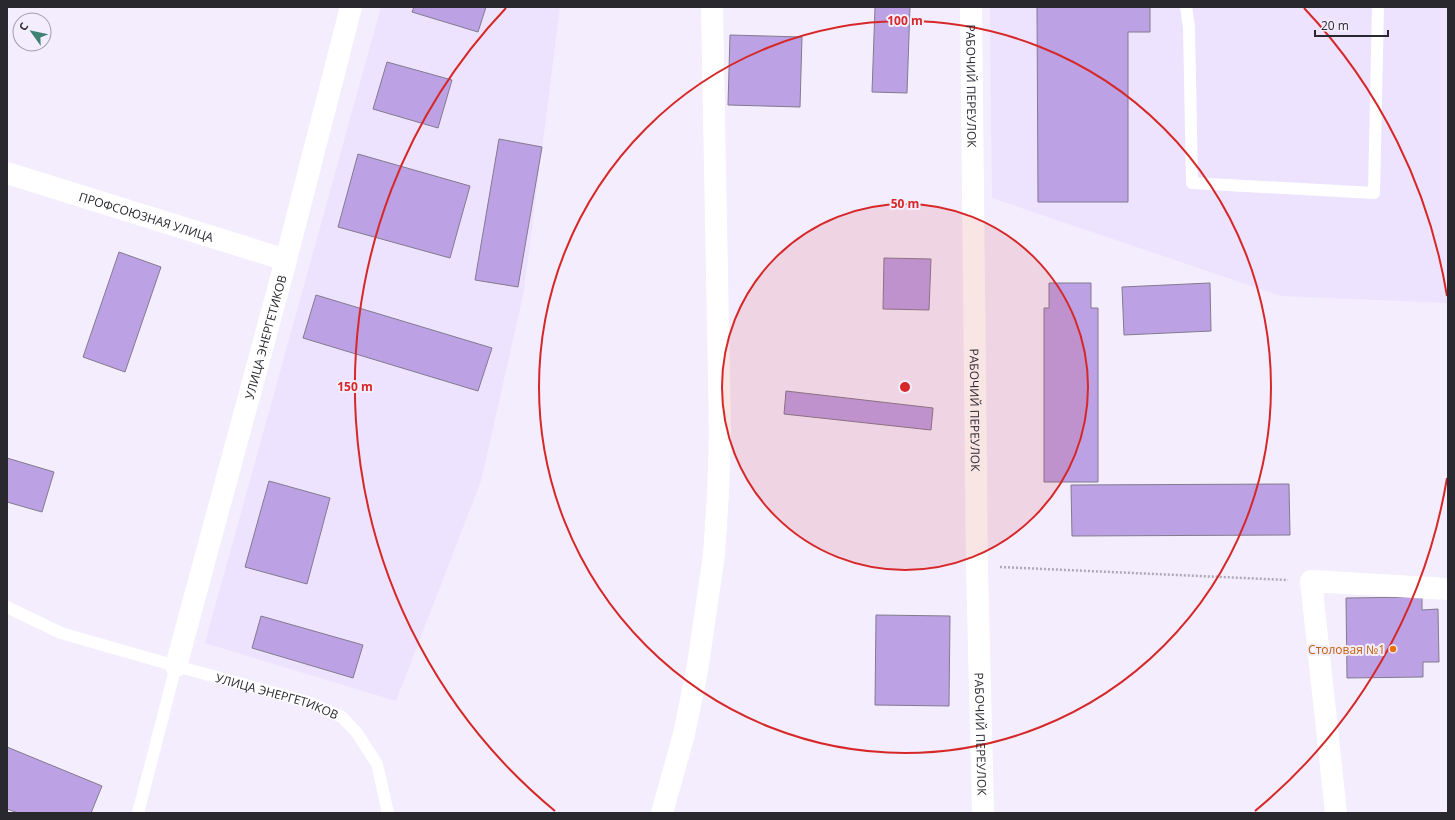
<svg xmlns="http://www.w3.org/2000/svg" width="1455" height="820" viewBox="0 0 1455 820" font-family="'Open Sans',sans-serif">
  <rect width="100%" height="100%" fill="#f3edfd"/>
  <!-- built -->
  <path fill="#ede3fe" d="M381,7H560L524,291L481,481L396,701L205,643Z
    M990,7H1448V303L1281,296L992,198Z"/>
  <!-- building -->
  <path fill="#bca1e4" stroke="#827b8d" d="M414,7H486L478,32L412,12Z
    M875,7H910L907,93L872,92Z
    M1037,7H1150V32H1128V202H1038Z
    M730,35L802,37L800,107L728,105Z
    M387,62L452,80L438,128L373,109Z
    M499,139L542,147L518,287L475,280Z
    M358,154L470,186L450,258L338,227Z
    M119,252L161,267L125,372L83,357Z
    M884,258L931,259L929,310L883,309Z
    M1049,283H1091V308H1098V482H1044V308H1049Z
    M1210,283L1211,331L1124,335L1122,287Z
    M316,295L492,348L478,391L303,338Z
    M786,391L933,408L931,430L784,414Z
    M7,458L54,472L42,512L7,502Z
    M269,481L330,498L307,584L245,567Z
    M1289,484L1290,535L1072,536L1071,485Z
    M1422,597V610L1438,609L1439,662H1423V677L1347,678L1346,598Z
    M876,615L950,616L949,706L875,705Z
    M261,616L363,645L353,678L252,648Z
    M7,747L102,786L91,813H18L7,809Z"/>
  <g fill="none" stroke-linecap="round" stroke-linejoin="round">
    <!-- path -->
    <path stroke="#aea9b6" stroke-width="2.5" stroke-dasharray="2 2" stroke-linecap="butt" d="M1000,567L1288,580"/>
    <!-- service -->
    <g stroke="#fff" stroke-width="12">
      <path d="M1186,7L1189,27L1192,183L1374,193L1378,7"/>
      <path id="s1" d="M7,607L61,633L176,666L308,702L342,717L357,733L377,764L388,813"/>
      <path d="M138,813L176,666"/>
    </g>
    <!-- minor -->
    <g stroke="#fff" stroke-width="22">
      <path id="s2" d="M971,7L977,566L983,813"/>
      <path id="s3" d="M7,173L286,260"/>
      <path id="s4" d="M176,666L286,260L351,7"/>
      <path d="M662,813L684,734L697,671L714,555L718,494L720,435L712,7"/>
      <path d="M1336,813L1311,581L1448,589"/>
    </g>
  </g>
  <!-- distance rings -->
  <circle cx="905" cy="387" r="183" fill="#d62828" fill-opacity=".12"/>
  <g fill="none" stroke="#d62828" stroke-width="2">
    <circle cx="905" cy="387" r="183"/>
    <circle cx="905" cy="387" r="366"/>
    <path d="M1447 478A550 550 0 0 1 1255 811M555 811A550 550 0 0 1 506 8M1304 8A550 550 0 0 1 1447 296"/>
  </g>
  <!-- markers -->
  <circle fill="#e8710a" stroke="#f3edfd" stroke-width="1.5" cx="1393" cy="649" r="4"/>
  <g text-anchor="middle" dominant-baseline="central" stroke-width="4" stroke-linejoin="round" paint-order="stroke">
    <!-- street labels -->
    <g font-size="12" fill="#2a282f" stroke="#f3edfd">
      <text stroke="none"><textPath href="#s2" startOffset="79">РАБОЧИЙ ПЕРЕУЛОК</textPath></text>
      <text stroke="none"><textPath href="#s3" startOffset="146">ПРОФСОЮЗНАЯ УЛИЦА</textPath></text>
      <text stroke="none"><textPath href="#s4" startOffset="341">УЛИЦА ЭНЕРГЕТИКОВ</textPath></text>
      <text stroke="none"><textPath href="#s2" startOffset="403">РАБОЧИЙ ПЕРЕУЛОК</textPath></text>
      <text stroke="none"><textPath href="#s1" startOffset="285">УЛИЦА ЭНЕРГЕТИКОВ</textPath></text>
      <text stroke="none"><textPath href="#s2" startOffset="727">РАБОЧИЙ ПЕРЕУЛОК</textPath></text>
    </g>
    <!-- food labels -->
    <g font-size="12" fill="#c56008" stroke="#f3edfd" text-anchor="end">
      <text x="1385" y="649">Столовая №1</text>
    </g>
  </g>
  <circle cx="905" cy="387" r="6" fill="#d62828" stroke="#f3edfd" stroke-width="2"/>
  <g font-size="12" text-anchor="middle" font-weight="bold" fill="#d62828" stroke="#f3edfd" stroke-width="4" stroke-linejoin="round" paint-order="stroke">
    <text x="905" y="25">100 m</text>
    <text x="905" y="208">50 m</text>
    <text x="355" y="391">150 m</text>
  </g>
  <!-- border -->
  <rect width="1455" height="820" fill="none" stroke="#2a282f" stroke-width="16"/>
  <!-- north arrow -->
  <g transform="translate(32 32) rotate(303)"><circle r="19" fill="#f3edfd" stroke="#a39eab"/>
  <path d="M0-3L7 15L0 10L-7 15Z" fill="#408273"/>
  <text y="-6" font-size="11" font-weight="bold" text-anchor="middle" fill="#2a282f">С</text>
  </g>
  <!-- scale -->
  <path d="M1315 30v6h73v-6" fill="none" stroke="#2a282f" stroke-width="2"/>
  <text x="1321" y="30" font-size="12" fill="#2a282f" stroke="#f3edfd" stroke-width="3" paint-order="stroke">20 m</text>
</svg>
